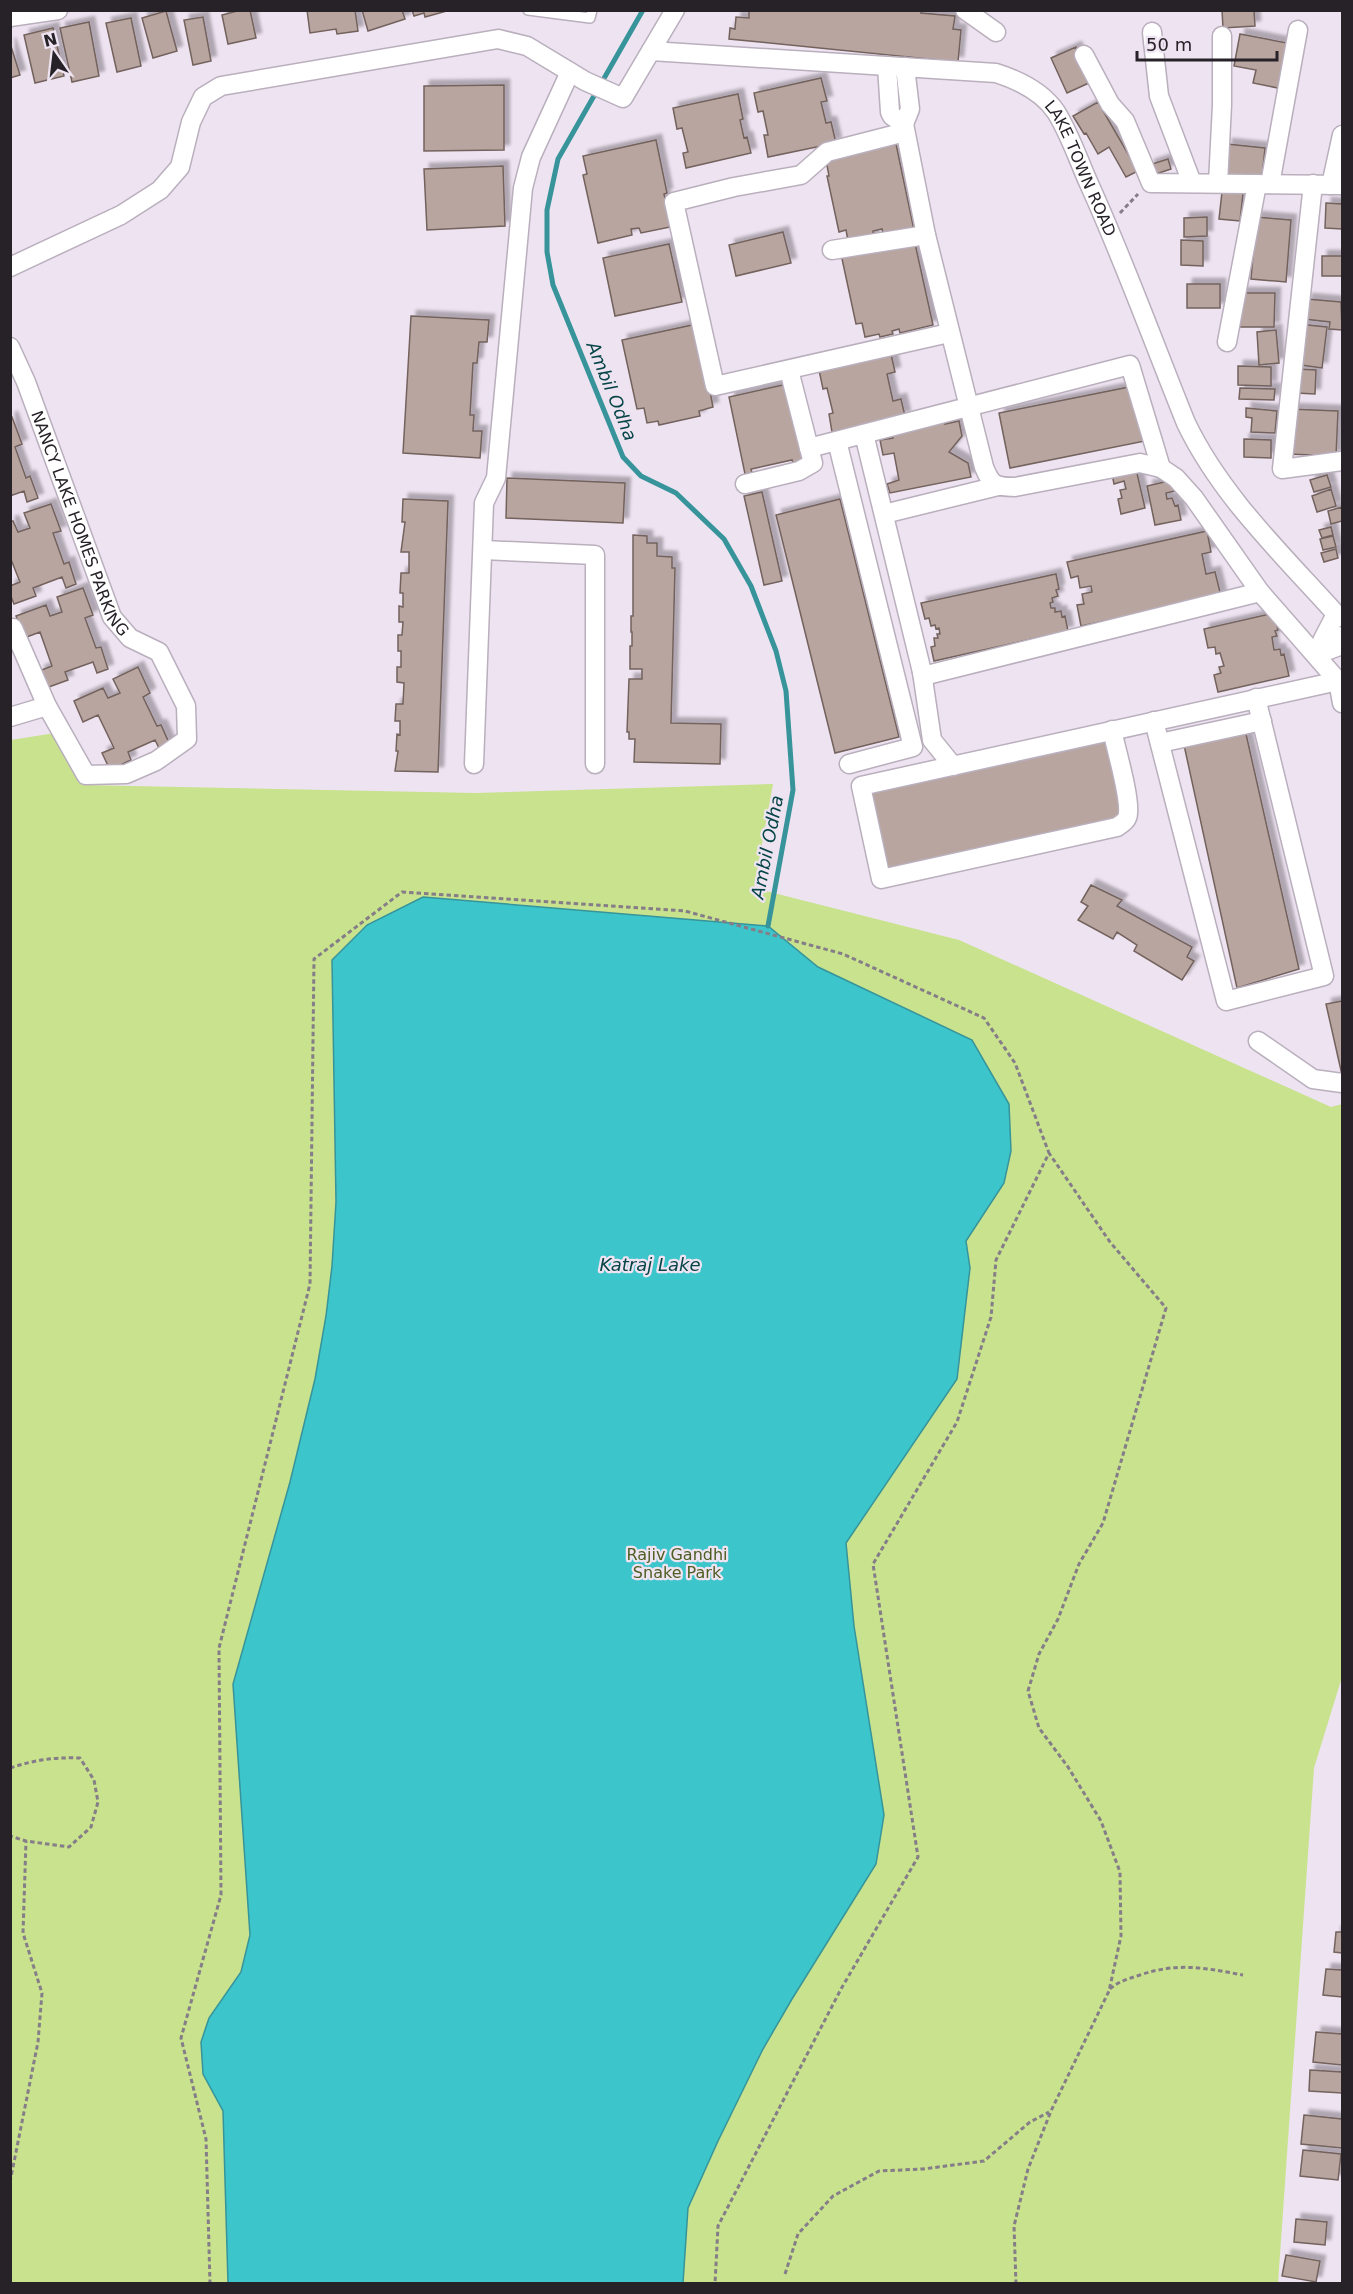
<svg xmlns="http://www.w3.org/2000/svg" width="1353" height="2294" viewBox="0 0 1353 2294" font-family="'DejaVu Sans',sans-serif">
  <defs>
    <filter id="shadow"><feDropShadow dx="5.5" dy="-5.5" stdDeviation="1.5" flood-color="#0004"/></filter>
  </defs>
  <rect width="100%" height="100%" fill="#eee3f1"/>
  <!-- green -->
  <path fill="#c8e28d" d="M61,732L82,785L475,793L773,784L754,888L959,940L1331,1107L1342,1104V1677L1314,1768L1278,2283L11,2284V740Z"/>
  <!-- water -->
  <path fill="#3cc5cb" stroke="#36949a" stroke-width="1.5" d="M423,897L768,926L818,967L972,1040L1009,1104L1011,1151L1004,1183L966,1241L970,1268L957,1379L846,1543L854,1626L884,1815L876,1864L792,1999L763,2049L718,2141L688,2208L683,2283H228L223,2111L203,2074L201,2042L209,2018L241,1972L250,1935L233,1684L290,1482L315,1379L326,1316L332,1266L336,1202L332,960L367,925Z"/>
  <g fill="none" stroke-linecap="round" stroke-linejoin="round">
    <!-- stream -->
    <path stroke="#36949a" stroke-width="5" d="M643,10L558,159L547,210V252L553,285L623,457L641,476L676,493L724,539L751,586L776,651L786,691L793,790L768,926"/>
  </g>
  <!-- building -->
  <path fill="#b8a5a0" stroke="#73625d" stroke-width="1.5" filter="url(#shadow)" d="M241,10H250L256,38L228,44L222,15Z
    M307,10H355L358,31L337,34L336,29L310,33Z
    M362,10H402L405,19L368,31Z
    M412,10H447V11L425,17L424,13L414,16Z
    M749,10H922L921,13L955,16L953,29L961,30L958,62L729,39L730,28L735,29L736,17L749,18Z
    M1222,10H1254L1255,26L1223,28Z
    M166,11L177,51L153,58L142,18Z
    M203,17L211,61L193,65L184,20Z
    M131,18L141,66L117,72L106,23Z
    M89,22L99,76L72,82L60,28Z
    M53,28L64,76L35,83L24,35Z
    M1240,34L1287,43L1278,88L1253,83L1256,70L1234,66Z
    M10,43L20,75L10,78Z
    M1076,47L1091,82L1067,93L1051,58Z
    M821,78L827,101L821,102L826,123L831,122L836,143L768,157L764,135H768L763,111L758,112L754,93Z
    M504,85V150L424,151V86Z
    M738,94L743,119L740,120L744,138L747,137L751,153L686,168L683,153L688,152L682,128L677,129L673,108Z
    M1098,102L1138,171L1126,177L1109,147L1098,154L1086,133L1084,134L1073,116Z
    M656,140L667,193L664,194L668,212L675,226L641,233L639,228L631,229L632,235L598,243L583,175L587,174L583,156Z
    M896,144L914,230L884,237L882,229L873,231L874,239L848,241L846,230L839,232L827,176H829L826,160Z
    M1227,144L1265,148L1262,178L1224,175Z
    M1168,159L1171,169L1153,175L1149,165Z
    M503,166L505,226L427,230L424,169Z
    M1222,192L1243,193L1240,221L1219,219Z
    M1326,203L1342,204V229L1325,228Z
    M1207,217V236L1184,237V218Z
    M1256,217L1291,220L1286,282L1251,279Z
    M783,232L791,263L736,276L729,245Z
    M914,239L933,325L900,333L899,329L892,331L893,334L880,337L879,334L865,337L862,323L856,324L841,254Z
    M1181,240L1203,241V266L1181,265Z
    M669,244L682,302L615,316L603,258Z
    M1322,256H1342V276H1322Z
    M1187,284H1220V308H1187Z
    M1238,293H1275L1274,327H1237Z
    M1307,299L1341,302L1342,330L1329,329L1330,322L1304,319Z
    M411,316L489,320L487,342H479L477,363H473L470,415H474L473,431H482L480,458L403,453Z
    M697,324L713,407L699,411L700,416L659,425L658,421L647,423L644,408L637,409L622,340Z
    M1298,324L1327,327L1322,368L1294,364Z
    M1276,330L1279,363L1259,365L1257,332Z
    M891,354L895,372L887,374L893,401L901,399L905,416L832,432L829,414L833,413L827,388L823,389L819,370Z
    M1238,366L1271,367V386L1238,385Z
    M1298,369L1316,370L1315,394L1296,393Z
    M792,383L809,460L794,466L792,460L751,469L752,473L745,474L729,397Z
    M1134,386L1145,441L1010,468L999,413Z
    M1240,388L1275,389L1274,400L1239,399Z
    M1246,408L1277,411L1275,433L1251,432L1252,418L1246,417Z
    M1290,409L1338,411L1336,456L1288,454Z
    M12,417L22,444L15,447L26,478L30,476L38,498L27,502L24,491L10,496V418Z
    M945,421V424L959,421L962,436L949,452L968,463L971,477L890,493L887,484L899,480L894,453L883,455L880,440L893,438L892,431Z
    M1244,439L1271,440V458L1244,457Z
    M1136,469L1145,508L1121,514L1118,499L1122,498L1120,490L1126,489L1124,481L1114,484L1112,474Z
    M1327,475L1331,487L1314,492L1310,480Z
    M507,478L625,483L623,523L506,518Z
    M1173,480L1175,491L1166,493L1167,499L1172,498L1175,506L1178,505L1181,520L1155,525L1147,486Z
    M1331,489L1336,506L1317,512L1312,496Z
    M762,492L782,581L764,585L744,496Z
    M403,499L448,501L438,772L395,771L398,751H396L397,734L400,735V721H395L396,704H403L404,683L397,682V667H401V651H398V635H402L403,622H399V606L403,607V593H400L401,573H409V552H401L405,522H402Z
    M840,499L899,737L835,753L776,515Z
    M51,504L61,531L53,533L64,564L69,562L76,584L66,588L62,577L33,588L36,596L14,604L10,594V586L20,582L10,557V522L13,521L18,532L30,528L24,513Z
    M1342,507V521L1331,524L1328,511Z
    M1331,527L1333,535L1322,538L1319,530Z
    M1207,531L1211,552L1202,554L1206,574L1215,572L1221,596L1081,626L1077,605L1084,604L1082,594L1092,592L1091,586L1080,588L1078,576L1071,578L1067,562Z
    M633,535L647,536V543H657V556L672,557V568H675L671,723L721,724L720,764L634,762L635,739H629V732H627L629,679H642V669H630V646H632V632H631V616H633Z
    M1333,536L1336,547L1323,550L1320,539Z
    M1336,549L1338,558L1324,562L1321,553Z
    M1056,574L1059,589L1056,590L1058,596L1052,598L1053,602L1050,603L1051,608H1055V612L1061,611L1062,617L1065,616L1068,631L934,661L931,647L935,646L934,638H938L937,634H940L939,628L936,629L935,625L931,626L929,618L925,619L921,603Z
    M83,588L93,615L85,618L96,648L101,647L108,669L97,673L93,662L65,672L68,680L46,688L39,671L52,666L40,632L24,638L16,616L46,605L50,616L62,612L57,597Z
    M1274,613L1278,630L1275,631L1277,636L1272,637L1274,650L1280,649L1281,655L1284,654L1289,676L1218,692L1214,675L1221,673L1219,667L1224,666L1220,653L1216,654L1215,647L1208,648L1204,629Z
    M138,667L150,693L143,697L157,726L161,725L170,745L160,750L155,740L128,752L131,760L110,770L102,753L114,748L98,715L83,722L74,701L103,688L108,698L120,693L113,679Z
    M1246,734L1299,969L1237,988L1184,745Z
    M1107,737L1126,816L889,872L870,792Z
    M1091,885L1122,900L1117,906L1192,947L1187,957L1194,961L1182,980L1134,951L1137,945L1117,932L1113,939L1078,920L1088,906L1081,902Z
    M1342,1001V1075L1326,1004Z
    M1336,1932H1342V1953L1334,1952Z
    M1326,1969L1342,1970V1997L1323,1995Z
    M1316,2032L1342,2034V2065L1313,2062Z
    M1310,2070L1342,2072V2093L1309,2091Z
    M1304,2115L1342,2119V2148L1301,2144Z
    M1303,2150L1341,2154L1338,2180L1300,2176Z
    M1296,2219L1327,2222L1325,2245L1294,2242Z
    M1286,2255L1320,2261L1316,2282L1282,2276Z"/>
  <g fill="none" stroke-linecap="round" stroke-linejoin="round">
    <defs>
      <path id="lane" d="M528,10L590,18L592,10"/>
      <g id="street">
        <path d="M965,10L996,32"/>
        <path d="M10,17L58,10"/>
        <path d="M1152,32L1159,96L1192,183"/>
        <path id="s1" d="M651,51L996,73C1018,80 1042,91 1056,112C1070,134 1079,162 1090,186C1125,263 1154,344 1186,423C1221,496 1282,554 1336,614L1342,617"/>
        <path d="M1084,55L1110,104L1125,121L1151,183L1342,185"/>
        <path d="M887,66L890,112L892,116L904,124L926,235L984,467C991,485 995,487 1015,487L1140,463L1161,468L1176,478L1194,498L1260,592L1338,681L1342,703"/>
        <path d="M904,124L910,109L905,67"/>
        <path d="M905,132L827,152L801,175L734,187L674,202L715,386L949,333"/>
        <path d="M1218,183L1222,105V36"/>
        <path d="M1270,184L1298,30"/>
        <path d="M1313,184L1282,469L1342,461"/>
        <path d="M1331,185L1342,135"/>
        <path d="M832,250L926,235"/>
        <path d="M10,267L121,215L160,190L180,167L191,122L203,97L221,86L498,39L527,46L585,81L623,98L675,10"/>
        <path d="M1227,342L1257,184"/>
        <path id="s2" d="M10,347L26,382L112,617L130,638L159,652L186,706L187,739L156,761L126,774L86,775L47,706L13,628"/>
        <path d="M789,370L809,448L1130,365L1161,468"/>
        <path d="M864,434L923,676L1260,592"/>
        <path d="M837,441L913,747L849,764"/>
        <path d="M745,484L799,471L813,463L809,448"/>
        <path d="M884,514L998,486"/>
        <path d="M483,550L595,555V764"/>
        <path d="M1326,651L1322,641L1336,614"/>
        <path d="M1326,651L1337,647L1342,636"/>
        <path d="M922,672L932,740L953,766"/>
        <path d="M10,717L47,706"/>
        <path d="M1154,721L1226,1001L1324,976L1256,698"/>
        <path d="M1112,730C1116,749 1130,796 1128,813C1128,820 1123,823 1117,827L881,879L861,786L1338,681"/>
        <path d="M1160,743L1262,721"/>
        <path d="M474,764L484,503L496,478L523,188L531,157L570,72"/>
        <path d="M1258,1041L1313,1079L1342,1083"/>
      </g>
    </defs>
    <!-- lane casing -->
    <use href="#lane" stroke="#b9afbd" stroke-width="12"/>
    <!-- street casing -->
    <use href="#street" stroke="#b9afbd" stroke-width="21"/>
    <!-- path -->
    <path stroke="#857d87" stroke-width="3" stroke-dasharray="4.5 3" stroke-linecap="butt" d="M1120,213L1138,194
      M10,1768C34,1760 55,1757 80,1758L94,1780L98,1802L91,1827L69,1847L26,1841L10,1836
      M1110,1989C1119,1981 1128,1979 1140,1975C1178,1962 1205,1968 1243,1975
      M10,2182L38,2042L42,1993L23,1933L26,1841
      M785,2274L798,2234L833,2196L879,2171L923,2169L984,2161L1030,2122L1049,2112
      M210,2284L206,2139L181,2038L221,1895L219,1648L310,1284L314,959L402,892L685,911L843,954L984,1018L1015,1063L1049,1153L996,1260L991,1317L957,1422L873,1564L918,1857L841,1989L718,2226L715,2284
      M1016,2284L1014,2226L1028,2169L1051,2111L1109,1991L1121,1936L1120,1872L1101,1821L1068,1767L1039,1728L1028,1691L1039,1654L1058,1619L1079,1564L1103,1523L1166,1308L1110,1242L1049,1153"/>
    <!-- lane -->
    <use href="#lane" stroke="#fff" stroke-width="9"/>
    <!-- street -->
    <use href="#street" stroke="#fff" stroke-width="18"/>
  </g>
  <g text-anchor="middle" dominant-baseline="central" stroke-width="4.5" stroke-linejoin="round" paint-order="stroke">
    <!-- street labels -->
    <g font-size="16" fill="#272228" stroke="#eee3f1">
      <text stroke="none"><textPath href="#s1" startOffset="480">LAKE TOWN ROAD</textPath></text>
      <text stroke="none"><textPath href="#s2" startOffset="190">NANCY LAKE HOMES PARKING</textPath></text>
    </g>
    <!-- park labels -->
    <g font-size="16" fill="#4e5e22" stroke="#eee3f1">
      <text x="677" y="1554">Rajiv Gandhi<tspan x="677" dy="18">Snake Park</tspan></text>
    </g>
    <!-- water labels -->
    <g font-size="18" font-style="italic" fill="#064547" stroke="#eee3f1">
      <text transform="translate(612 391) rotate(68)">Ambil Odha</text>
      <text transform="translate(767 847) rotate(-79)">Ambil Odha</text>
      <text x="650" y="1264">Katraj Lake</text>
    </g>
  </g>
  <!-- border -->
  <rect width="1353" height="2294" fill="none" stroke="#272228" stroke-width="24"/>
  <!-- north arrow -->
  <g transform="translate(54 54) rotate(346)" stroke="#eee3f1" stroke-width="4.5" paint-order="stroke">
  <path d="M0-4.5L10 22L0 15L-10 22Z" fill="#272228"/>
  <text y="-9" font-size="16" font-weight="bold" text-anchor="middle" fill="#272228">N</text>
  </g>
  <!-- scale -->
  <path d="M1137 51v9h140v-9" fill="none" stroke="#272228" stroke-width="3"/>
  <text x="1146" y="51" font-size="18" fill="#272228" stroke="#eee3f1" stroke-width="4.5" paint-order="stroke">50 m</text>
</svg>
